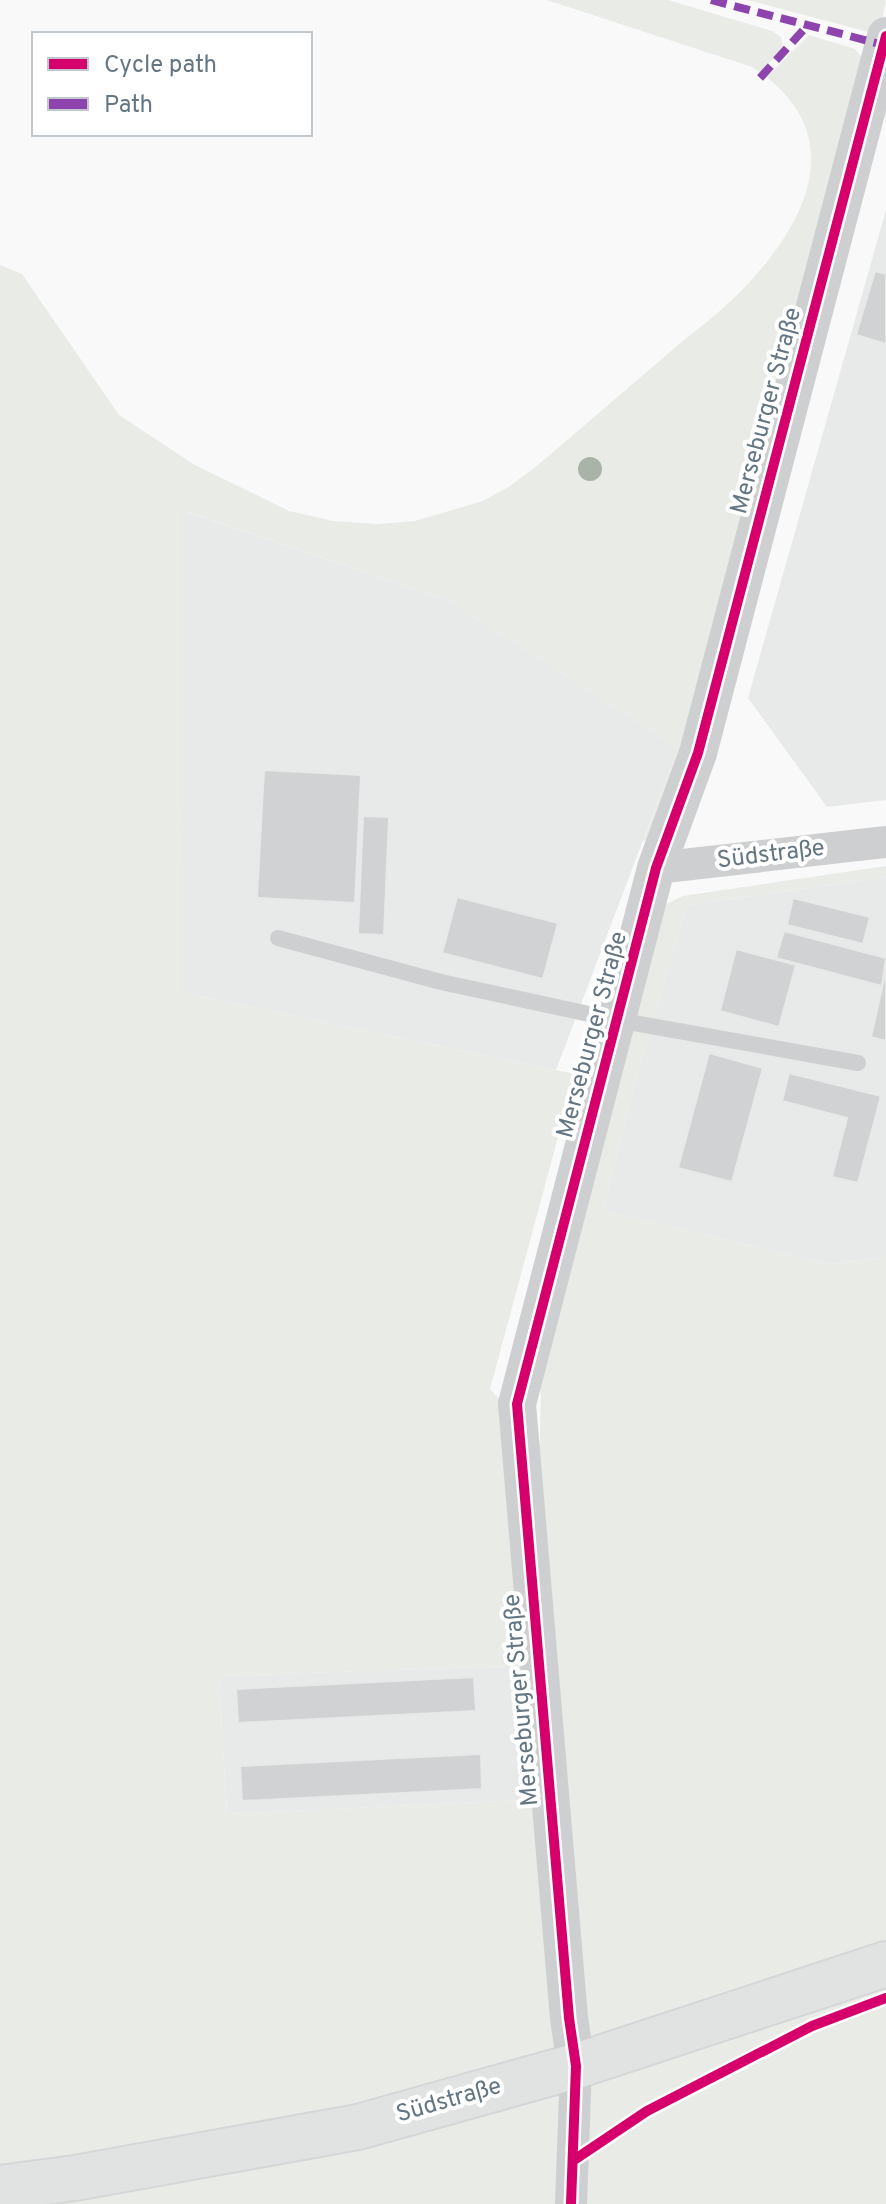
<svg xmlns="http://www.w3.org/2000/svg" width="886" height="2204" viewBox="0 0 886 2204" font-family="Overpass,sans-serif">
  <rect width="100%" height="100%" fill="#f9f9f9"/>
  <!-- built -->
  <path fill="#e8e9e9" d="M886,210V800L827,807L748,698Z
    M181,510L449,601L678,748L556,1070L180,992Z
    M886,877V1257L830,1264L603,1211L634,1086L687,905Z
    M513,1666L522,1800L227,1814L219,1676Z"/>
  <!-- green -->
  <path fill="#e8ebe6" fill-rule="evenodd" d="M547,0H668L772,31L781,37L783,47L769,63L772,72L809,35L855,49L864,60L686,750L652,839L643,841L678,748L449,601L182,510L180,992L575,1074L490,1389L540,1443L541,1370L666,904L683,896L886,866V877L687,905L634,1086L603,1211L830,1264L886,1257V2204H0V265L22,274L119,415L193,464L289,511L333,521L378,524L415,521L483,501L510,486L538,465C580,429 621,394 663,358C690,334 722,312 746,286C812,216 849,129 752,67ZM513,1666L522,1800L227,1814L219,1676Z
    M748,0H886L880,29L872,33Z"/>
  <!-- building -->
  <path fill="#d0d2d3" stroke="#e8e8e8" stroke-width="2" d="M875,271L886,274V344L856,335Z
    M264,770L361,775L355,903L257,898Z
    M363,816L389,817L384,935L358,934Z
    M457,897L558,923L543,979L442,953Z
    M793,898L870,917L863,944L787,925Z
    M784,931L886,958L882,986L776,958Z
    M736,949L796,965L779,1027L720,1011Z
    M886,970V1041L871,1037Z
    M709,1053L763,1068L732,1182L678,1168Z
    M789,1073L881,1096L858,1183L832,1177L847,1118L782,1101Z
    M474,1677L476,1711L238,1723L236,1689Z
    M481,1754L482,1789L242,1801L240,1766Z"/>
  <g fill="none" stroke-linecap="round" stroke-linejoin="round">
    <defs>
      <path id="secondary" d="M0,2188L75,2178L358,2127L576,2066L886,1964"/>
    </defs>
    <!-- secondary casing -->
    <use href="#secondary" stroke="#d5d6d7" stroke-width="48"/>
    <!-- service -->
    <path stroke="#cecfd0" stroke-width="16" d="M278,938L441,982L617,1020L858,1063"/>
    <!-- minor -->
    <path stroke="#cecfd0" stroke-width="32" d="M656,868L886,842
      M571,2204L576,2066"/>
    <!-- tertiary -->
    <path stroke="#cecfd0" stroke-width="38" d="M576,2066L569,2018L517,1404L656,868L698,753L886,36"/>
    <!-- secondary -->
    <use href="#secondary" stroke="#e1e2e2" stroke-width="44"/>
    <!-- quiet -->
    <path stroke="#8e44ad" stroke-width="8" stroke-dasharray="16 8" stroke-linecap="butt" d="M711,0L884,45
      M760,78L807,26"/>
    <defs>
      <path id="cycleway" d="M574,2160L647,2111L812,2026L886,1998
        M571,2204L576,2066L569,2018L517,1404L656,868L698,753L886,36"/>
    </defs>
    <!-- cycleway casing -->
    <use href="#cycleway" stroke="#fff" stroke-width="15"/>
    <!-- cycleway -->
    <use href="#cycleway" stroke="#d6006c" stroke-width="10"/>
  </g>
  <!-- trees -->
  <circle fill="#a9b3a7" cx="590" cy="469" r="12"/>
  <g text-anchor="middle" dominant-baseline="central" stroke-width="8" stroke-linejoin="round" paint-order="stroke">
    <!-- street labels -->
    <g font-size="24" fill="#657683" stroke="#fff">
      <text transform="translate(767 411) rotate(-75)">Merseburger Straße</text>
      <text transform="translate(771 855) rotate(-7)">Südstraße</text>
      <text transform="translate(593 1035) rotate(-75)">Merseburger Straße</text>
      <text transform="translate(522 1700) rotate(-95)">Merseburger Straße</text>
      <text transform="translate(449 2101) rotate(-16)">Südstraße</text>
    </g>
  </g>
  <!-- legend -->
  <rect x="32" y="32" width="280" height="104" fill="#ffffff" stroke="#c1c8cd" stroke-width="2"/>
  <rect x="48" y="58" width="40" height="12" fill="#d6006c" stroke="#c1c8cd" stroke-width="2"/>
  <text x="104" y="72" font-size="24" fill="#657683">Cycle path</text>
  <rect x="48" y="98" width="40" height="12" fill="#8e44ad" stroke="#c1c8cd" stroke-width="2"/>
  <text x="104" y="112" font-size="24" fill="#657683">Path</text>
</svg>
